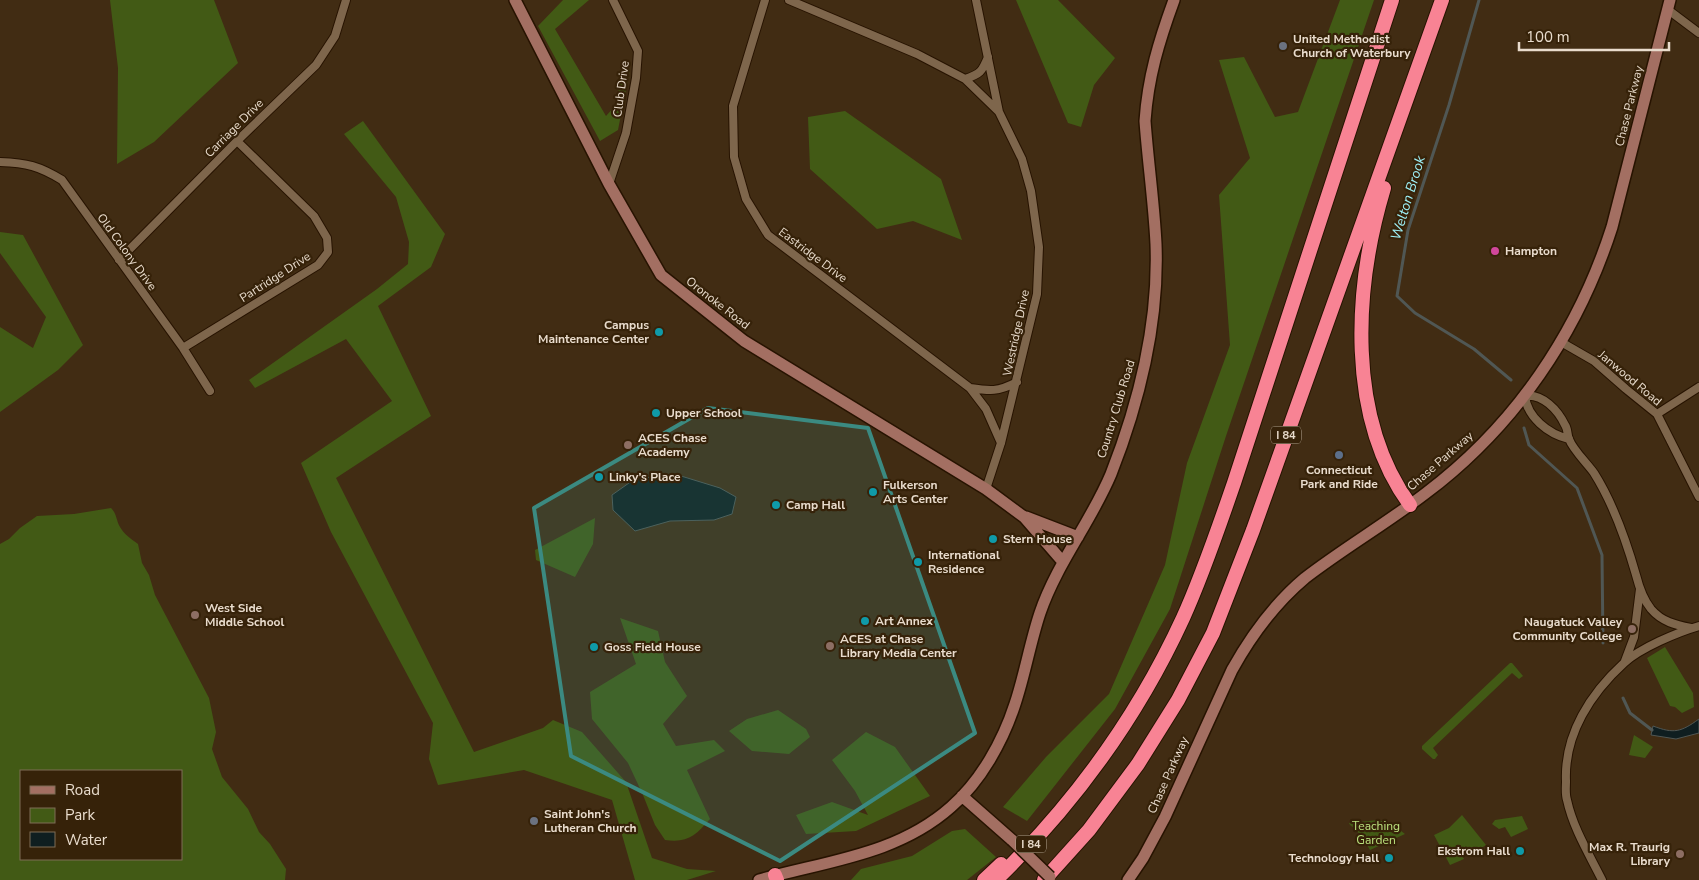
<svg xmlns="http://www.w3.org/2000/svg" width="1699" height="880" viewBox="0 0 1699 880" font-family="'Nunito Sans',sans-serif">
  <rect width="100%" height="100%" fill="#412c13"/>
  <!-- green -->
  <path fill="#425a15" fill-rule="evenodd" d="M110,0H214L238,63L154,142L117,164L118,68Z
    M563,0H589L555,29L606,116L615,106L624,69H630L618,130L600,141L538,26Z
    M1016,0H1058L1115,58L1094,85L1081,127L1068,123Z
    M1340,0H1374L1226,436L1170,609L1115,709L1027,821L1003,807L1046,757L1109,694L1165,565L1187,463L1230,345L1219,195L1250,158L1219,60L1244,57L1275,117L1298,112Z
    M845,111L941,179L962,240L913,221L877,229L810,169L808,117Z
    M363,121L445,234L431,267L378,306L431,416L336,478L474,752L543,728L553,720L582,732L626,782L652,858L687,869L716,871L687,880H635L612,800L524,770L438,785L429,759L433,723L331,532L301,463L392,401L346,339L255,388L249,380L377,289L408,264L409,242L396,197L344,134Z
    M0,232L23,235L83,345L58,370L0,412V327L33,348L46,317L0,253Z
    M111,508C117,514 116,520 120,527C124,534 131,539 138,544L142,563L149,575L155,595L209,698L216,732L212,749L222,777L248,809L259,832L270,844L286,869L285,880H0V544L9,539L20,528L37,516L74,514ZM181,771V859H21V771Z
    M595,518L593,544L575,577L536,560L535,550Z
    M620,618L658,631L665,662L687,696L663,724L676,746L714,740L725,751L687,770L710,819C695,836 688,843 665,840L655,825L643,795L628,763L592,719L590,692L636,664Z
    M1665,647L1693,693L1694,707L1682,713L1675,707L1670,706L1647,658Z
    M1510,663H1512L1523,676L1519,679L1512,673L1433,748L1438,755L1435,759H1433L1422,749V746Z
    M778,710L806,729L810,737L789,754L752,751L729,731L747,719Z
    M866,732L895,747L930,796L856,831L806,834L796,815L832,802L868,815L855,791L832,760Z
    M1634,735L1653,747L1645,758L1629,755Z
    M1462,815L1486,845L1470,855L1463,847L1459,849L1464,859L1450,865L1434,835L1449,828Z
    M1522,816L1528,829L1511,837L1505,827L1499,829L1492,824L1495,820Z
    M1378,820L1392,824L1405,834L1370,850C1364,840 1359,831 1350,825L1349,823Z
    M965,829L996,857L967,880H851L861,869L912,856L952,831Z"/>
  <!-- water -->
  <path fill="#0f1e20" stroke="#505754" d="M681,476L720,488L736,497L732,514L714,520L670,521L635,531L613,510L612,495L636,478Z
    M1699,719V733L1676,739L1651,735L1653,726C1674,734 1681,732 1699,719Z"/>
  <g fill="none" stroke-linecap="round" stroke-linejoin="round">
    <!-- stream -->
    <path stroke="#505754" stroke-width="3" d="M1479,0L1449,105L1408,230L1397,296L1415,313L1474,349L1511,380
      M1524,428L1529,445L1577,488L1602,555L1603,643
      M1623,698L1630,713L1652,730"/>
    <defs>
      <path id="street" d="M765,0L733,106L734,157L746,199L768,235L970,388C990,391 998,392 1017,382
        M789,0L917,54L965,79C980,74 982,72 988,57
        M976,0L999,112
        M1667,9L1699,33
        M965,79L999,112L1022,159L1031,191L1039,247L1037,294L1001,443L986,489
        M0,162C27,163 39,166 62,180L183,348L210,391
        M609,184L626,133L636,78L638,51L613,0
        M119,260L237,141L316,65L335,36L346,0
        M1561,342L1594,361L1626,389L1657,414L1699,497
        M183,348L318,265L328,252L327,238L314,216L237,141
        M970,388L986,409L1001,443
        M1657,414L1699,387
        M1569,439C1548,434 1527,417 1525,396C1542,393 1558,410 1565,425C1568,429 1567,435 1569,439C1573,450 1587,463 1594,473C1613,503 1626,540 1636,575C1639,587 1643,599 1651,609C1662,622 1676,625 1691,628
        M1625,661L1634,637L1640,589
        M1602,880C1589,854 1573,828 1567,800C1565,794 1566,787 1566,781C1564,734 1591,693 1624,663C1640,648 1678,632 1699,626"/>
      <path id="secondary" d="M515,0L609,184L661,275L744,341L986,489L1024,517L1063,562
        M1026,517L1078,537
        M962,796L1012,840
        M759,880C826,861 897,855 951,807C981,781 1003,741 1015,704C1025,674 1030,643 1040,613C1057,563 1091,522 1111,474C1140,400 1159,323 1156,244C1154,203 1148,162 1145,121C1148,77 1159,41 1174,0
        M1128,880L1143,858L1165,817L1232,670C1252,634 1274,604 1305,578C1344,548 1387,523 1426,493C1515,426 1578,333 1612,227L1670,0"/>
      <path id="highway" d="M1384,188C1354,288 1346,417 1410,505
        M775,875L777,880
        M984,880L1001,864
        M996,880C1073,805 1138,716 1183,618C1203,574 1218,529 1234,483L1392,0
        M1044,880L1089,830L1138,764L1178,700L1213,633L1253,530L1442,0"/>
    </defs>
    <!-- street casing -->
    <use href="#street" stroke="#271300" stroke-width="10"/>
    <!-- secondary casing -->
    <use href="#secondary" stroke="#271300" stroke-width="14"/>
    <!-- highway casing -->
    <use href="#highway" stroke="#271300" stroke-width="16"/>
    <!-- street -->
    <use href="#street" stroke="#7e664c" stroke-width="8"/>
    <!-- secondary -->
    <use href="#secondary" stroke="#a36f62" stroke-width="11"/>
    <!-- highway -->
    <use href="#highway" stroke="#f88394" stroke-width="14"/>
    <defs>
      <path id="secondary-bridge" d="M1012,840L1050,877"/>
    </defs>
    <!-- secondary-bridge casing -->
    <use href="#secondary-bridge" stroke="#271300" stroke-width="14" stroke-linecap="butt"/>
    <!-- secondary-bridge -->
    <use href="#secondary-bridge" stroke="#a36f62" stroke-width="11"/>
  </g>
  <!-- marked area -->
  <path fill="#3b8a81" fill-opacity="0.2" stroke="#3b8a81" stroke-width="4" stroke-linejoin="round" d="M708,408L868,428L975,733L780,861L571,756L534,508Z"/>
  <!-- markers -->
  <g fill="#6b7280" stroke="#362209" stroke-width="2">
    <circle cx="1283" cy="46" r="5"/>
    <circle cx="534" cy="821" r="5"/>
  </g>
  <circle fill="#d1479c" stroke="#362209" stroke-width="2" cx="1495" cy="251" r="5"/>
  <g fill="#0f9aa8" stroke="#362209" stroke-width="2">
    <circle cx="659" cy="332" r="5"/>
    <circle cx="656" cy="413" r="5"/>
    <circle cx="599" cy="477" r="5"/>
    <circle cx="873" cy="492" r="5"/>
    <circle cx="776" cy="505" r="5"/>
    <circle cx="993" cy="539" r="5"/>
    <circle cx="918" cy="562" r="5"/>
    <circle cx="865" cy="621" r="5"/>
    <circle cx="594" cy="647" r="5"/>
    <circle cx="1520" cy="851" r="5"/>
    <circle cx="1389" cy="858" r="5"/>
  </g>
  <g fill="#8d6e63" stroke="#362209" stroke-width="2">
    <circle cx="628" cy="445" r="5"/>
    <circle cx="195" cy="615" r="5"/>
    <circle cx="1632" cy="629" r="5"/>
    <circle cx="830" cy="646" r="5"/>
    <circle cx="1680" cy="854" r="5"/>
  </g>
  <circle fill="#5c6f8a" stroke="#362209" stroke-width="2" cx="1339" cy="455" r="5"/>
  <g text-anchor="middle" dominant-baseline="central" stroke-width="4.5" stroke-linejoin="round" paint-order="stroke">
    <!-- shield labels -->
    <g fill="#362209" stroke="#b3a492" stroke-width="1">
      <rect x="1271" y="426.5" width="30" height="17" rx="4"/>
      <rect x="1016" y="835.5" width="30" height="17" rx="4"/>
    </g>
    <g font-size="11" font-weight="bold" fill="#e9dccd">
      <text x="1286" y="435">I 84</text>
      <text x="1031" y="844">I 84</text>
    </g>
    <!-- poi labels -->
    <g font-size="12" font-weight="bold" fill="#e9dccd" stroke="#362209" text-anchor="start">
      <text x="1293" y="39">United Methodist<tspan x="1293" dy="14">Church of Waterbury</tspan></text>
      <text x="1505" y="251">Hampton</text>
      <text x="649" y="325" text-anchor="end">Campus<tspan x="649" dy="14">Maintenance Center</tspan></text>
      <text x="666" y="413">Upper School</text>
      <text x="638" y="438">ACES Chase<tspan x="638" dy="14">Academy</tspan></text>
      <text x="1339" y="470" text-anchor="middle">Connecticut<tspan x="1339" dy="14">Park and Ride</tspan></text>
      <text x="609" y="477">Linky’s Place</text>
      <text x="883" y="485">Fulkerson<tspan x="883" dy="14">Arts Center</tspan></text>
      <text x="786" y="505">Camp Hall</text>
      <text x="1003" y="539">Stern House</text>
      <text x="928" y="555">International<tspan x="928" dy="14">Residence</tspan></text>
      <text x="205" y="608">West Side<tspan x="205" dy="14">Middle School</tspan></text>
      <text x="875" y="621">Art Annex</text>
      <text x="1622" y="622" text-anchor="end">Naugatuck Valley<tspan x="1622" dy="14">Community College</tspan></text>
      <text x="840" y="639">ACES at Chase<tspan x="840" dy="14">Library Media Center</tspan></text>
      <text x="604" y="647">Goss Field House</text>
      <text x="544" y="814">Saint John's<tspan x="544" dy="14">Lutheran Church</tspan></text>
      <text x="1670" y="847" text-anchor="end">Max R. Traurig<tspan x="1670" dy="14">Library</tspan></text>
      <text x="1510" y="851" text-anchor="end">Ekstrom Hall</text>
      <text x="1379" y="858" text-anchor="end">Technology Hall</text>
    </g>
    <!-- street labels -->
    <g font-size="12" fill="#e9dccd" stroke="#362209">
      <text transform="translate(621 89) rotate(-82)">Club Drive</text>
      <text transform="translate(1629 106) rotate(-76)">Chase Parkway</text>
      <text transform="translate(234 128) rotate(-45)">Carriage Drive</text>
      <text transform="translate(127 252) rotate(54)">Old Colony Drive</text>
      <text transform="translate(813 255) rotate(37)">Eastridge Drive</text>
      <text transform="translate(275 277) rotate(-33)">Partridge Drive</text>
      <text transform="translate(718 303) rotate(38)">Oronoke Road</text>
      <text transform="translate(1016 333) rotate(-78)">Westridge Drive</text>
      <text transform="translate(1630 378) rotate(40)">Janwood Road</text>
      <text transform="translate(1116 409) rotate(-73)">Country Club Road</text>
      <text transform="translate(1440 461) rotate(-41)">Chase Parkway</text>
      <text transform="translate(1168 775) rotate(-66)">Chase Parkway</text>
    </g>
    <!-- park labels -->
    <g font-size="12" fill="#bbe27e" stroke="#362209">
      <text x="1376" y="826">Teaching<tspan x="1376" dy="14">Garden</tspan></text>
    </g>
    <!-- water labels -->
    <g font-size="14" font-style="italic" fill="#9ff2f9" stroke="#362209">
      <text transform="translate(1408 198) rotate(-73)">Welton Brook</text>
    </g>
  </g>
  <!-- legend -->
  <rect x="20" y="770" width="162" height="90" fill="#362209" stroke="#7e6c57"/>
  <rect x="30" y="786" width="25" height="8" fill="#a36f62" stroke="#7e6c57"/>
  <text x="65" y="795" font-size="15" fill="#e9dccd">Road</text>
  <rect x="30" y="808" width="25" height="15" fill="#425a15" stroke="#7e6c57"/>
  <text x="65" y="820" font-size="15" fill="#e9dccd">Park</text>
  <rect x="30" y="832" width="25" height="15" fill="#0f1e20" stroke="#7e6c57"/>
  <text x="65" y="845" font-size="15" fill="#e9dccd">Water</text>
  <!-- scale -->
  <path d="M1519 42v8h150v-8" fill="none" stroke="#e9dccd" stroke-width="2.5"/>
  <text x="1526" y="42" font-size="15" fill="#e9dccd" stroke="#362209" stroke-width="4" paint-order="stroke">100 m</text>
</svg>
